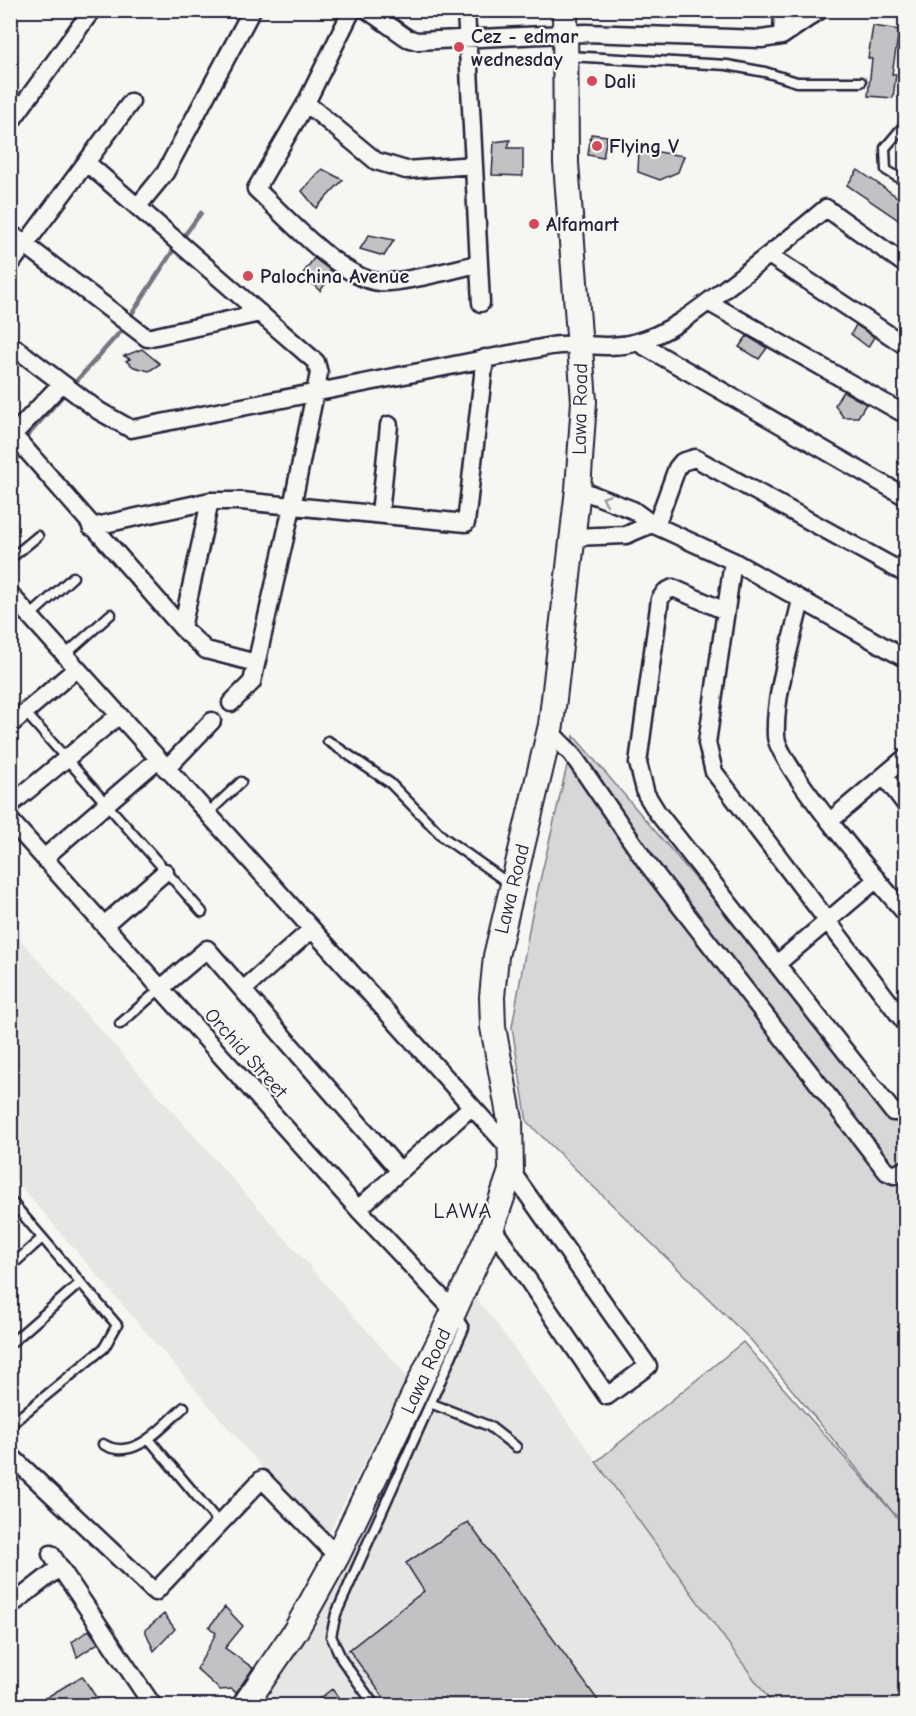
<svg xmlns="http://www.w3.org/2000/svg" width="916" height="1716" viewBox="0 0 916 1716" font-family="'Comic Neue',sans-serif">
  <rect width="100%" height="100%" fill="#f6f6f2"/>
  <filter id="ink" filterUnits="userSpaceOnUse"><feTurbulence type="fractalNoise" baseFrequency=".0167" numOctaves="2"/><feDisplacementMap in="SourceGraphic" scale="12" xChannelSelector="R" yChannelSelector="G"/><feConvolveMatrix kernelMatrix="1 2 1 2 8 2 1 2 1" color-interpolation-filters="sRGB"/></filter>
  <g filter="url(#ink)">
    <!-- built -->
    <path fill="#e6e6e4" d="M10,928L408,1377L327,1536L260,1465L11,1175Z
      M469,1289L499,1327L773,1705L253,1706Z"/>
    <!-- green -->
    <path fill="#d7d7d7" stroke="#7c7c89" stroke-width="1.5" d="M574,736L905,1124V1705H773L596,1462L743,1342L901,1522L751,1340L527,1122L512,1027L531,919Z"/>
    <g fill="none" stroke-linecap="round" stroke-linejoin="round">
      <!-- stream -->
      <path stroke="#757583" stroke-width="4.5" d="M181,240L201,213
        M72,386L120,332L176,246
        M10,450L30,433L66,392"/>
    </g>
    <!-- building -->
    <path fill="#c2c2c4" stroke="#22223b" stroke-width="1.5" d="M873,26L899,30L892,74H896L893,98L868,96L872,59L868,58Z
      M591,134L607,136L603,158L588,155Z
      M510,140L508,148H523V176L492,175L494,142Z
      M639,149L684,156L678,172L660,180L638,172Z
      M322,169L343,180L316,208L302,191Z
      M858,170L906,203V225L847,185Z
      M369,235L394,240L384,256L360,249Z
      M314,258L334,273L320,291L302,275Z
      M856,325L874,337L868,347L851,334Z
      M747,336L767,348L759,359L739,347Z
      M142,349L160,364L149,371L134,367L126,361L130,359L124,356Z
      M843,391L866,404L858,417H843L835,405Z
      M468,1522L602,1706H390L349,1650L424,1591L406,1563Z
      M225,1607L243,1626L225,1648L253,1668L236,1693L232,1689L220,1690L197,1669L216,1633L209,1627Z
      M164,1614L175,1629L154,1651L145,1630Z
      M89,1630L98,1643L77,1657L72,1642Z
      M82,1676L98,1700L90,1706H32Z
      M332,1689L345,1706H310Z"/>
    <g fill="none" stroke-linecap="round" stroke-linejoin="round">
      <defs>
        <path id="lane" d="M568,56L727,65L765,72L797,82H861
          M906,123L885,148L886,170L906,182
          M10,559L38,536
          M30,616L73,577
          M64,656L111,614
          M25,712L202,912
          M328,741L390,783L443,837L511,885
          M207,814L241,782
          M120,1024L160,989
          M10,1200L117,1325L104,1348L10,1425
          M10,1267L41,1239
          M10,1344L80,1283
          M430,1403L489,1426L516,1447
          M149,1439L219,1523
          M103,1444C134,1463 163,1426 184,1407
          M375,1706L342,1660L331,1636L336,1614L464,1328L456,1315"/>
        <path id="street" d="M352,10L306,103L256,189C285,216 340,278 379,282C400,284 454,269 478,264
          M367,10L407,38L417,41L585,33L761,39L782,36L820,10
          M466,10L481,303
          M782,36L783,10
          M306,103L376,161L406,170L474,165
          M10,123L92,10
          M87,163L316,362L319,373L292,507L252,682L231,703
          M138,206L165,173L252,10
          M10,233L147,338L260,313
          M769,255L906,346
          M10,265L131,102
          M708,302L906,415
          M637,342L906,497
          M10,344L99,411L131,429L551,346C580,341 608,351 637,342C670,333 699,309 726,288C760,262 793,236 826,208L906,265
          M14,436L182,628L206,650L256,663
          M10,438L61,384
          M578,489L633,510L652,524L733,561L906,659
          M380,514L389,425
          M656,526L677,468L682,462L695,458L906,574
          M91,527L210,501H241L466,523L485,358
          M572,537L626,535L652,524
          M733,561L707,743L714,772L906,1024
          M10,594L511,1150
          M801,600C792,641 774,694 776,736C777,764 882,886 906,914
          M725,611L673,588L665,592L660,599L638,763L646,794L657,812L893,1112H906
          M182,628L210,501
          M10,725L76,669
          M550,732L572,754L646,862L887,1172L894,1175L906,1169
          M166,769L212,721
          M884,776L906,805
          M10,805L118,716
          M10,820L358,1209L454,1311
          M830,821L906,757
          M44,858L157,760
          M104,925L165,872
          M778,963L877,879
          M160,989L207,949L400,1171
          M243,990L312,929
          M358,1209L471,1107
          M492,1227L607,1396L648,1366L511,1171
          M10,1455L155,1592L262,1479L337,1556
          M51,1554L153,1706
          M10,1606L60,1567"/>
        <path id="secondary" d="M244,1706L296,1630L337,1556L454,1311L492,1227L511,1171L510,1120L493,1027L492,997L496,956L551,725L578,489L584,401L566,163L565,10"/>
      </defs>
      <!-- lane casing -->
      <use href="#lane" stroke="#22223b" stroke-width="13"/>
      <!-- street casing -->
      <use href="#street" stroke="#22223b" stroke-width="21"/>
      <!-- secondary casing -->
      <use href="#secondary" stroke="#22223b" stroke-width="28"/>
      <!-- lane -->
      <use href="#lane" stroke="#f6f6f2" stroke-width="8"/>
      <!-- street -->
      <use href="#street" stroke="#f6f6f2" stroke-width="16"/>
      <!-- secondary -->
      <use href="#secondary" stroke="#f6f6f2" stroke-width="24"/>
    </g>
    <!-- one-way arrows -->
    <defs><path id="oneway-chevron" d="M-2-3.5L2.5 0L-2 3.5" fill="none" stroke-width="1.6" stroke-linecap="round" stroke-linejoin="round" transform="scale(1.5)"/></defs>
    <use stroke="#9797a0" href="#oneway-chevron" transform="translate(606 499) rotate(-159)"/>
  </g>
  <!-- markers -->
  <g fill="#d1495b" stroke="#f6f6f2" stroke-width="2">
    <circle cx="459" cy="47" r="6"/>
    <circle cx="592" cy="81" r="6"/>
    <circle cx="597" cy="146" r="6"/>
    <circle cx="534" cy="224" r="6"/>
    <circle cx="248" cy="276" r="6"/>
  </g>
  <g text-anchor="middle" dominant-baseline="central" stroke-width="4.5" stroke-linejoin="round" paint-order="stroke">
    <!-- poi labels -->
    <g font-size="20" font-weight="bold" fill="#22223b" stroke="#f6f6f2" text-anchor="start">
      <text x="471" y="36">Cez - edmar<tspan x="471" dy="23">wednesday</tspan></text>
      <text x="604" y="81">Dali</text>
      <text x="609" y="146">Flying V</text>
      <text x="546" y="224">Alfamart</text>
      <text x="260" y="276">Palochina Avenue</text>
    </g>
    <!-- street labels -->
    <g font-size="20" fill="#22223b" stroke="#f6f6f2">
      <text transform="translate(580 409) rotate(-89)">Lawa Road</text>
      <text transform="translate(512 889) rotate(-76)">Lawa Road</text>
      <text transform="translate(246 1053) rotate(48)">Orchid Street</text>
      <text transform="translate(426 1371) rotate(-65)">Lawa Road</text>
    </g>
    <!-- quarter labels -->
    <g font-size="22" letter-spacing="1.5" fill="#22223b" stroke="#f6f6f2">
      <text x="463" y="1211">LAWA</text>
    </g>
  </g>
  <!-- margin -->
  <rect width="916" height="1716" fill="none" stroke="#f6f6f2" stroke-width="36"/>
  <rect x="18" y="18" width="880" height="1680" fill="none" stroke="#22223b" stroke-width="2" filter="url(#ink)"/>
</svg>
